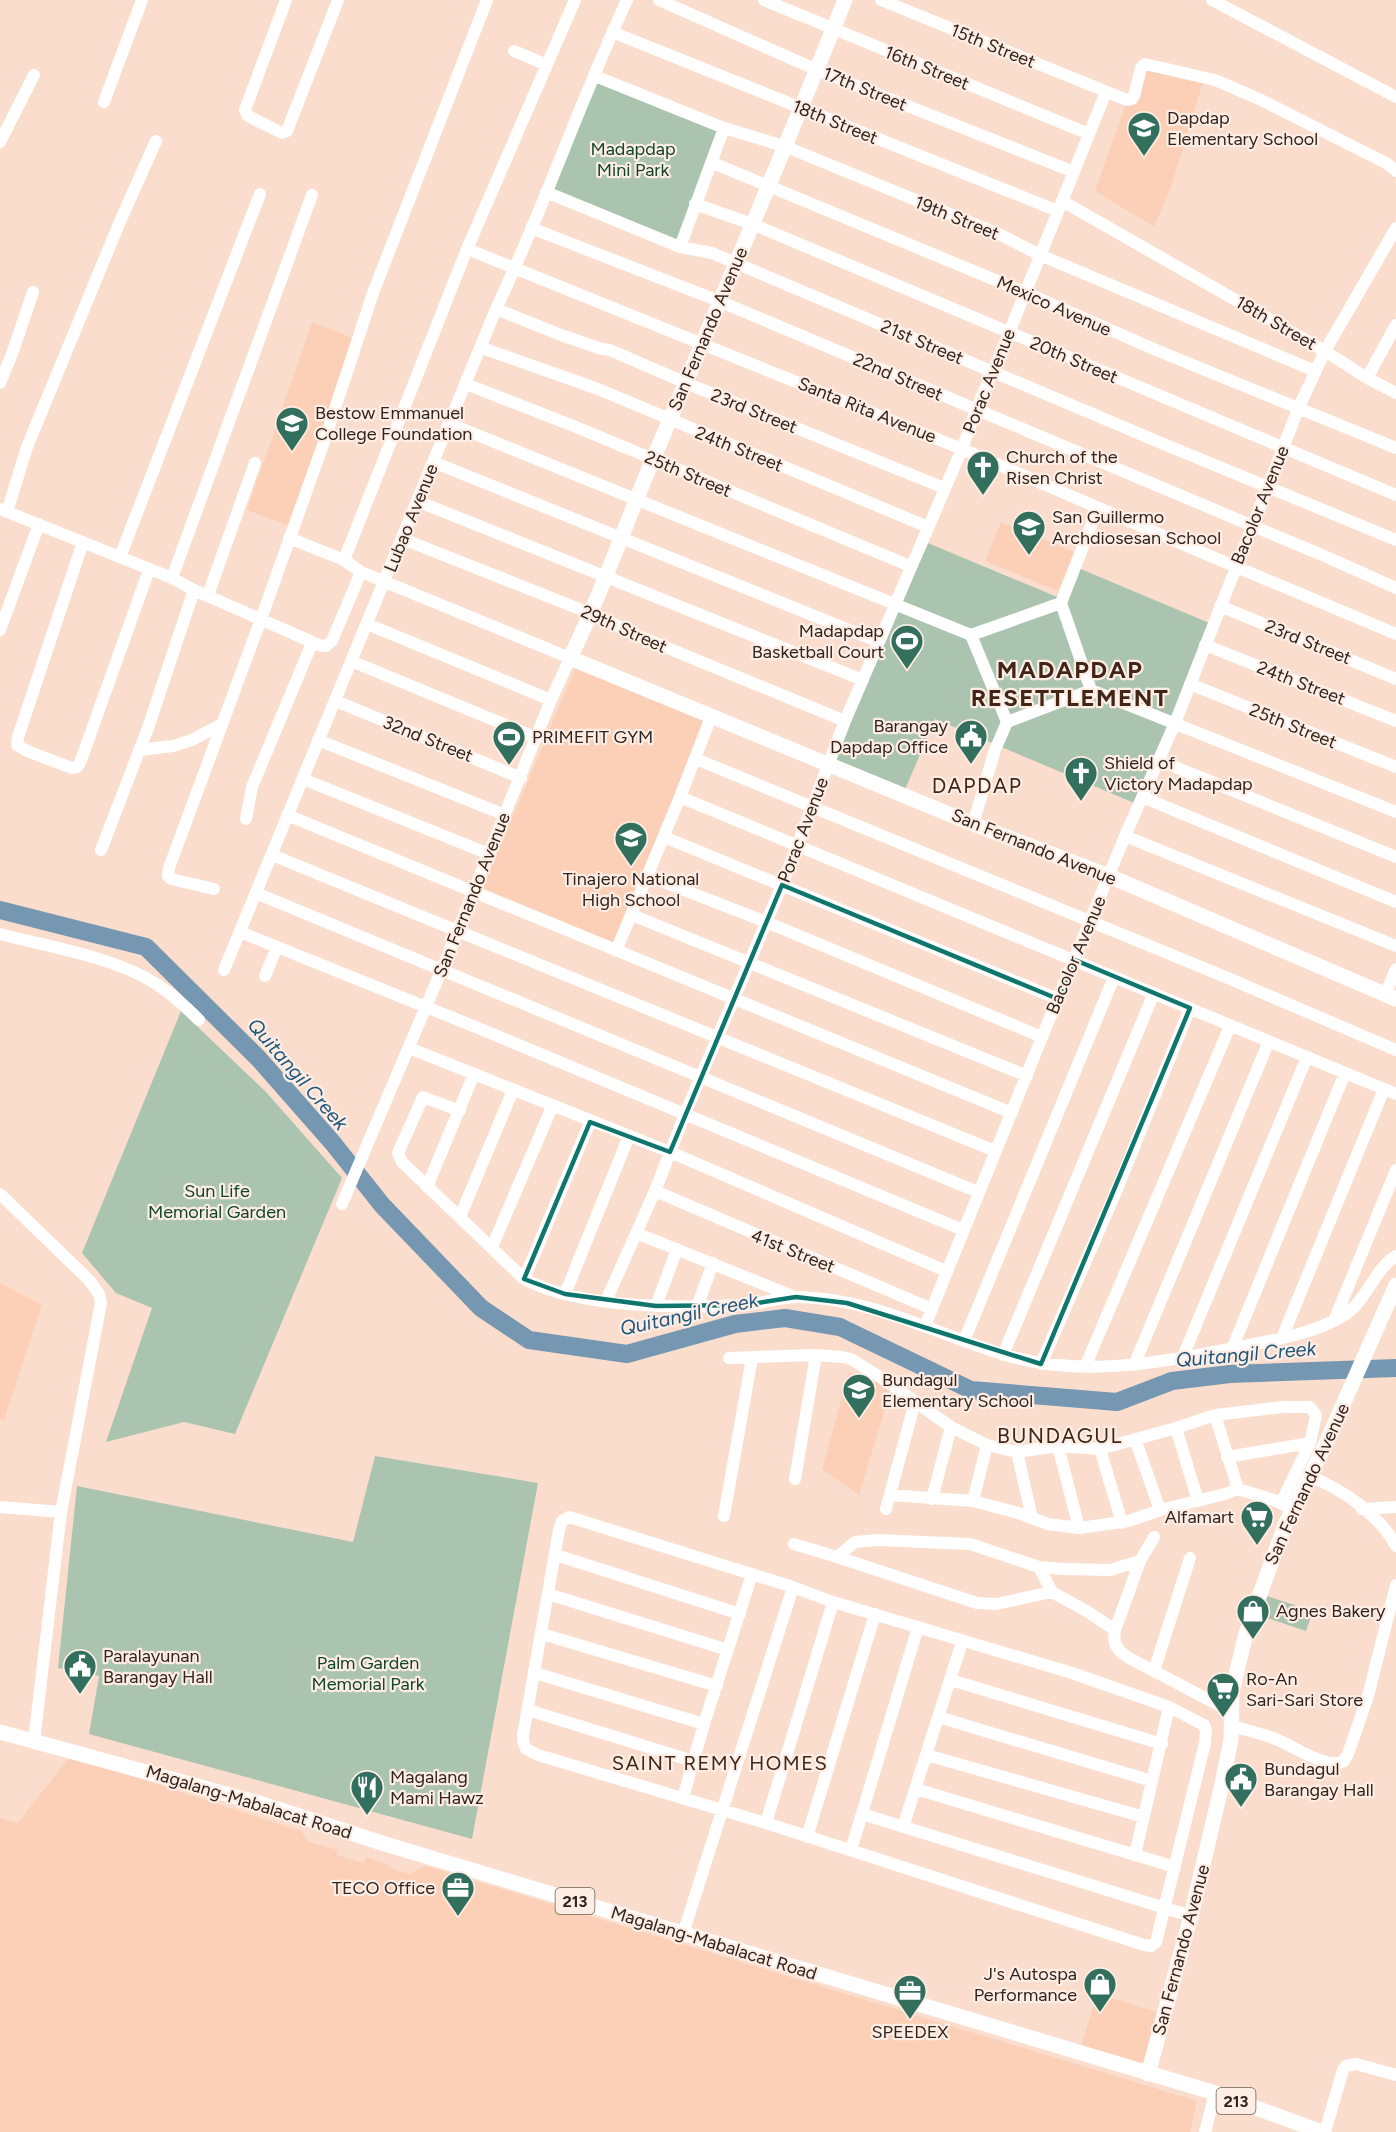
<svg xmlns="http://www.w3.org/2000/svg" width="1396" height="2132" viewBox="0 0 1396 2132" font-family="Figtree,sans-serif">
  <rect width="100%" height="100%" fill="#faddcd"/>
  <!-- built -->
  <path fill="#fbd0b7" d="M1142,70L1204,79L1172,184L1154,227L1095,191L1125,106L1133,102Z
    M312,322L355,339L292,527L247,510Z
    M1001,522L1074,552L1058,591L985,561Z
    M577,664L708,719L615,943L483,888Z
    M0,1283L42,1305L4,1420L0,1419Z
    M849,1372L875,1380L891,1389L859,1495L822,1469Z
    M70,1756L301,1831L309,1842L338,1850L337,1855L363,1863L366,1857L388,1864V1867L409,1874L426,1866L1197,2101L1190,2132H0V1818L18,1823Z
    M1097,1994L1160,2013L1144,2066L1081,2047Z"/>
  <!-- green -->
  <path fill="#abc4b0" d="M595,76L724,128L680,247L546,192Z
    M923,541L1062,599L1076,567L1214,625L1139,805L935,719L904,792L831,761Z
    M181,1011L266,1092L342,1178L235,1434L184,1422L106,1442L152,1308L116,1293L82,1253Z
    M375,1456L538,1483L472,1839L89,1734L99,1676L58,1668L77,1486L353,1542Z
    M1267,1596L1313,1611L1306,1631L1261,1616Z"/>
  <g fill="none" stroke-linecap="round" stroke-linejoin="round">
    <!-- river -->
    <path stroke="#7697b1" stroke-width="18" d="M0,910L146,947L258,1058L332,1142L382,1205L481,1308L529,1340L627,1354L735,1324L785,1318L840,1327L971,1390L1117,1402L1172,1381L1230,1374L1396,1368"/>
    <!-- minor -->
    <path stroke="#fff" stroke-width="12" d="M286,0L245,110L248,116L282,133L287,131L338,0
      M659,0L817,70L1074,172
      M764,0L1089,134
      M881,0L1127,100L1132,99L1134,96L1141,68L1145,64L1215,80L1259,99L1386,163L1396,171
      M1212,0L1396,97
      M612,32L1058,211
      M514,51L547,65
      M595,76L724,128L784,146L1001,235L1040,255L1315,371
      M104,102L142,0
      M0,142L34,75
      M713,163L1024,292L1156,350L1396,448
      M546,192L680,247L712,253L1166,445L1396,540
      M1062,201L1325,351L1367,378L1396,393
      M695,204L752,224L1396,495
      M531,228L719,301L1329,558L1396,588
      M680,247L724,128
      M467,249L962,449L1215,558L1396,634
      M496,309L561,335L602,349L610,350L686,383L944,488
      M482,348L598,389L928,527
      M1367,378L1396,325
      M0,383L12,354L33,292
      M466,384L576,427L910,566
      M450,424L971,635L1061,603L1091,690
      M433,462L879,642
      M417,501L863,680
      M0,509L172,578L194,590L319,645L326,646L332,641L361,572
      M7,512L27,447L121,219L156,141
      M289,538L344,560L361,572L570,658L551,700L442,969L342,1204
      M403,539L592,614L641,637L845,721
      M83,542L18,737L17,745L27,751L72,768L77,767L80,763L149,570
      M120,557L260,194
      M344,560L467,249L575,0
      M172,578L312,195
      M208,595L255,463
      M1061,603L1098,508
      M1220,606L1396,679
      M367,624L551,700
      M0,630L39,524
      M971,635L1007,722L1091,690L1396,812
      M1205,645L1396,721
      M351,661L537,738
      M1190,684L1396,767
      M336,701L521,778
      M318,740L505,815
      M139,750L173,746L192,740L222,724
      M696,759L1223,976L1396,1050
      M1158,760L1396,857
      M303,779L489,854
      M680,797L1396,1094
      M1142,797L1396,902
      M287,815L1012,1113
      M246,819L252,787L312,643
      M973,824L995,750L1007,722
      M1125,836L1396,946
      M664,837L1058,999
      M101,850L148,728L194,590
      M272,855L995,1151
      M648,876L766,922L1042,1037
      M214,889L171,879L168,876L169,868L261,619L324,442L373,293L487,0
      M256,893L978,1192
      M632,915L1027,1076
      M240,932L478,1028L963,1230
      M0,934C46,946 113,957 153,982C170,992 185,1006 199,1020
      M616,951L680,797L711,717
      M224,970L496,309C544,208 580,101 627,0
      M265,976L277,947
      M1385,995L1396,969
      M409,1048L670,1152L946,1271
      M460,1111L423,1097L398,1153L402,1162L524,1279C582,1309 678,1308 743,1305C761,1304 779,1297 798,1297C870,1298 934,1333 1002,1354C1080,1379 1165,1362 1244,1346C1274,1340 1314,1333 1341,1317C1366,1304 1373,1270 1396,1256
      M427,1187L474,1074
      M655,1191L932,1309
      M0,1194L89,1280L99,1294L101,1303L61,1512L34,1741
      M460,1217L513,1090
      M636,1233L795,1297
      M492,1247L552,1107
      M524,1279L590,1122
      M565,1294L629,1136
      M606,1301L655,1191L685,1114L782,885L845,721L962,449L976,410L1009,333L1106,92
      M656,1306L677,1249
      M697,1307L713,1263
      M1334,1321L1396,1170
      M925,1326L1042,1037L1125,836L1175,723L1299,407L1325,351L1396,228
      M1282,1338L1384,1089
      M964,1341L1114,977
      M1232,1349L1345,1073
      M1003,1355L1154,993
      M729,1358L816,1355L842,1357L851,1359L883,1379L951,1427L987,1445L1017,1452L1058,1446L1100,1449L1176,1428L1215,1415L1283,1407H1310L1316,1415L1310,1443L1281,1503
      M1182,1359L1307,1057
      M1135,1363L1269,1041
      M1041,1364L1118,1187L1190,1008
      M1085,1367L1230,1026
      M1215,1415L1238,1489
      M1176,1428L1198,1501
      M1135,1439L1160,1510
      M1058,1446L1079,1528
      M1100,1449L1122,1523
      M1017,1452L1032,1518
      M1227,1457L1310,1443
      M1309,1476C1342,1489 1379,1514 1396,1546
      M795,1479L816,1355
      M890,1495L973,1501L1018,1513L1048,1524L1079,1528L1129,1521L1160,1510L1225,1494L1238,1489L1274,1500L1289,1507
      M932,1499L951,1427
      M973,1501L987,1445
      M0,1507L61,1512
      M886,1509L915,1402
      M1362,1509L1396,1507
      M724,1516L752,1358
      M569,1517L793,1587L833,1602L1072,1673L1169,1707L1204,1725L1206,1731L1205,1743L1156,1942L1151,1946L1144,1945L766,1823L538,1755L526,1749L523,1741V1735L559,1530L562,1521Z
      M1154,1537L1140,1561L1115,1630C1112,1646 1119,1652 1131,1659L1230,1711
      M794,1544L837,1557L977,1603L996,1604L1052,1592L1088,1612L1115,1630
      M556,1555L740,1614
      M837,1557L855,1542L877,1540L970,1544L1039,1567L1063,1569L1110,1570L1140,1561
      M1039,1567L1052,1592
      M548,1594L728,1650
      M542,1634L717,1686
      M1154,1671L1190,1558
      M535,1673L704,1724
      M951,1680L1162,1744
      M528,1710L693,1761
      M938,1717L1152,1781
      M1232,1726C1245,1730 1260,1733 1273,1738C1291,1744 1327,1771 1344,1761L1348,1754L1368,1696L1396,1585
      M927,1755L1144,1817
      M916,1789L1175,1867
      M683,1798L704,1724L752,1574
      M862,1814L1191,1916
      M766,1823L833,1602
      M903,1827L962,1642
      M807,1837L875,1614
      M851,1850L918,1627
      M1135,1855L1169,1707
      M683,1934L793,1587
      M1205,2132L1215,2093
      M1325,2132L1343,2070L1346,2066L1356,2064L1396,2075"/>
    <!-- major -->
    <path stroke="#fff" stroke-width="15" d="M845,0C783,153 719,305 654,457C625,524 602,593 570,658L973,824L1109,876L1396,999
      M0,1732L259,1803L385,1844L1215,2093L1322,2132
      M1148,2074L1191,1916L1222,1784L1231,1740L1232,1692L1246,1633L1285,1525L1326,1443L1396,1285"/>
  </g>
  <!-- marked area -->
  <path fill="none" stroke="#0f766e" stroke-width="4.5" stroke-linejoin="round" d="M782,885L1058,999L1075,960L1190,1008L1041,1364L847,1303L796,1297L745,1305L656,1306L565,1294L524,1279L590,1122L670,1152Z"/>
  <!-- icons -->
  <defs>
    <symbol id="school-pin" viewBox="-11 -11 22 30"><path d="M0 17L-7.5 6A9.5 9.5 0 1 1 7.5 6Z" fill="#326f5c" stroke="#fdede5"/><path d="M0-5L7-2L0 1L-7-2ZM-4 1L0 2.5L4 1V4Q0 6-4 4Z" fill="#fff"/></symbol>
    <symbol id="university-pin" viewBox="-11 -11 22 30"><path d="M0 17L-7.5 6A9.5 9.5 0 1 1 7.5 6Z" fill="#326f5c" stroke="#fdede5"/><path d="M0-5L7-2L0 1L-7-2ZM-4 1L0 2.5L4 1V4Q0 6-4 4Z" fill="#fff"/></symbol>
    <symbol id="church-pin" viewBox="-11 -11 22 30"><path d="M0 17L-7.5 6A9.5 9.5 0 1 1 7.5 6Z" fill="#326f5c" stroke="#fdede5"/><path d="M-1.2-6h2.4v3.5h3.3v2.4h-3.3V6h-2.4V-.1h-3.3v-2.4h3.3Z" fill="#fff"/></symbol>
    <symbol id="stadium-pin" viewBox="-11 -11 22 30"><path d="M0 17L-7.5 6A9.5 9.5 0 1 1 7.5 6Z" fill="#326f5c" stroke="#fdede5"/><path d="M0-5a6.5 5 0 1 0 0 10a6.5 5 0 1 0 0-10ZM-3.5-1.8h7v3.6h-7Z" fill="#fff"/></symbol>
    <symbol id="civic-pin" viewBox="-11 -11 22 30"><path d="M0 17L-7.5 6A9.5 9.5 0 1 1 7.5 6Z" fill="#326f5c" stroke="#fdede5"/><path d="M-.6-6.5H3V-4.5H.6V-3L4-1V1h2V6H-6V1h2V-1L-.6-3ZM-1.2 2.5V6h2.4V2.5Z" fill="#fff"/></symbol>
    <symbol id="supermarket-pin" viewBox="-11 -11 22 30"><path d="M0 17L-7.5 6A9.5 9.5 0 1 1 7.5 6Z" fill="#326f5c" stroke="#fdede5"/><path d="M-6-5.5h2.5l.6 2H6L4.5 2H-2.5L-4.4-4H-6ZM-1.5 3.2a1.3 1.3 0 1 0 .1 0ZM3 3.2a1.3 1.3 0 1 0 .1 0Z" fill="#fff"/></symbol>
    <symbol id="shop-pin" viewBox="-11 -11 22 30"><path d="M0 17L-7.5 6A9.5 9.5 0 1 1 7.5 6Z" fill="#326f5c" stroke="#fdede5"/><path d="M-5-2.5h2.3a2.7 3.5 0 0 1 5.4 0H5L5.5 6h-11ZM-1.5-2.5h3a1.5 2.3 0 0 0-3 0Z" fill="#fff"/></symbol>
    <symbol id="restaurant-pin" viewBox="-11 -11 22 30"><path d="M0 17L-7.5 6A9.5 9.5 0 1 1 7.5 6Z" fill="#326f5c" stroke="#fdede5"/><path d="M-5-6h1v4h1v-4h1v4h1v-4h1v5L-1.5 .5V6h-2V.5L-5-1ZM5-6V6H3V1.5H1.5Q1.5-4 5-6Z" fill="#fff"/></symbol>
    <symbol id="office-pin" viewBox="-11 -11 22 30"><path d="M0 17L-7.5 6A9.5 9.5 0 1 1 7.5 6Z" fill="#326f5c" stroke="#fdede5"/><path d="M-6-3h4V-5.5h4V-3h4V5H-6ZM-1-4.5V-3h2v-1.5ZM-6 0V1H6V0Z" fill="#fff"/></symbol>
  </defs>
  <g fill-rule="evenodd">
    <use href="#school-pin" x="1125" y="109" width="38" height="52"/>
    <use href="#university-pin" x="273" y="404" width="38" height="52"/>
    <use href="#church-pin" x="964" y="448" width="38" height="52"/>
    <use href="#school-pin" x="1010" y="508" width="38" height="52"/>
    <use href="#stadium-pin" x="888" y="622" width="38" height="52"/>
    <use href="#civic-pin" x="952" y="717" width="38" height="52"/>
    <use href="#stadium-pin" x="490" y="718" width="38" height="52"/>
    <use href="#church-pin" x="1062" y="754" width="38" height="52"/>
    <use href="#school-pin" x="612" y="819" width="38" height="52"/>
    <use href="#school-pin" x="840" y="1371" width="38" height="52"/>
    <use href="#supermarket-pin" x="1238" y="1498" width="38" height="52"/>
    <use href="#shop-pin" x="1234" y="1592" width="38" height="52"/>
    <use href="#civic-pin" x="61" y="1647" width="38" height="52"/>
    <use href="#supermarket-pin" x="1204" y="1670" width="38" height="52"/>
    <use href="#civic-pin" x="1222" y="1760" width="38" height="52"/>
    <use href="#restaurant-pin" x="348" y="1768" width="38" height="52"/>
    <use href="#office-pin" x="439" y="1869" width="38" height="52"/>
    <use href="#shop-pin" x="1081" y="1965" width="38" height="52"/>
    <use href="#office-pin" x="891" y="1972" width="38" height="52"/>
  </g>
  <g text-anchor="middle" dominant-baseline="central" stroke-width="4.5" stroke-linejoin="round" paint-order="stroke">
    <!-- shield labels -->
    <g fill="#fdede5" stroke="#6e6058" stroke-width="1.5">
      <rect x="555.5" y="1888" width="39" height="26" rx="4.5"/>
      <rect x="1216.5" y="2088" width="39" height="26" rx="4.5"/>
    </g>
    <g font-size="16" font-weight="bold" fill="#31241c">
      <text x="575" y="1901">213</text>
      <text x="1236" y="2101">213</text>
    </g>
    <!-- street labels -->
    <g font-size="18" fill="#31241c" stroke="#fdede5">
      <text transform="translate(993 46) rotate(22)">15th Street</text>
      <text transform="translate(927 68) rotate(22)">16th Street</text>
      <text transform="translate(865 89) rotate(22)">17th Street</text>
      <text transform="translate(835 122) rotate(22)">18th Street</text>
      <text transform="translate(957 218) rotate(22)">19th Street</text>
      <text transform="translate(1054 306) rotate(24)">Mexico Avenue</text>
      <text transform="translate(1276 323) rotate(30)">18th Street</text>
      <text transform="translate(708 329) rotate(-67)">San Fernando Avenue</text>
      <text transform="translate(922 342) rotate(23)">21st Street</text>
      <text transform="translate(1074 360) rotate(23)">20th Street</text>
      <text transform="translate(898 377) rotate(23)">22nd Street</text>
      <text transform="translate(989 381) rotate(-68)">Porac Avenue</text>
      <text transform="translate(867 410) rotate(22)">Santa Rita Avenue</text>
      <text transform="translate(754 411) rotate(22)">23rd Street</text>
      <text transform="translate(739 449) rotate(22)">24th Street</text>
      <text transform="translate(688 474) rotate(23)">25th Street</text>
      <text transform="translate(1260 505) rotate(-68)">Bacolor Avenue</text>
      <text transform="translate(411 518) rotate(-68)">Lubao Avenue</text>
      <text transform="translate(624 629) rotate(24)">29th Street</text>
      <text transform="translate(1308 642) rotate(22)">23rd Street</text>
      <text transform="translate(1301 683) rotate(21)">24th Street</text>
      <text transform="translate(1293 726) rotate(22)">25th Street</text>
      <text transform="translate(428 739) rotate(22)">32nd Street</text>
      <text transform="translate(803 830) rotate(-69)">Porac Avenue</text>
      <text transform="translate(1034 847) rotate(22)">San Fernando Avenue</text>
      <text transform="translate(472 895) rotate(-68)">San Fernando Avenue</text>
      <text transform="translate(1076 955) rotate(-67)">Bacolor Avenue</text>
      <text transform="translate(793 1251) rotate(22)">41st Street</text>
      <text transform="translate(1307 1484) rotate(-65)">San Fernando Avenue</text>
      <text transform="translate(249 1802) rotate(17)">Magalang-Mabalacat Road</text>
      <text transform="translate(714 1943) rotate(17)">Magalang-Mabalacat Road</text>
      <text transform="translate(1181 1950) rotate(-75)">San Fernando Avenue</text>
    </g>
    <!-- poi labels -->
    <g font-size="18" fill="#31241c" stroke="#fdede5" text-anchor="start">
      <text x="1167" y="118">Dapdap<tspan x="1167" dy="21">Elementary School</tspan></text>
      <text x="315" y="413">Bestow Emmanuel<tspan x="315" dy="21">College Foundation</tspan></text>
      <text x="1006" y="457">Church of the<tspan x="1006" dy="21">Risen Christ</tspan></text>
      <text x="1052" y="517">San Guillermo<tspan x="1052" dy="21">Archdiosesan School</tspan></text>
      <text x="884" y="631" text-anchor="end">Madapdap<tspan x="884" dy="21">Basketball Court</tspan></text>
      <text x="948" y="726" text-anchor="end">Barangay<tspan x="948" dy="21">Dapdap Office</tspan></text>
      <text x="532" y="737">PRIMEFIT GYM</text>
      <text x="1104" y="763">Shield of<tspan x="1104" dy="21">Victory Madapdap</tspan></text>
      <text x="631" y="879" text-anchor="middle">Tinajero National<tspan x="631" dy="21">High School</tspan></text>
      <text x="882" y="1380">Bundagul<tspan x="882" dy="21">Elementary School</tspan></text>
      <text x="1234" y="1517" text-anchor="end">Alfamart</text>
      <text x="1276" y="1611">Agnes Bakery</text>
      <text x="103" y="1656">Paralayunan<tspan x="103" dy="21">Barangay Hall</tspan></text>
      <text x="1246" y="1679">Ro-An<tspan x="1246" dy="21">Sari-Sari Store</tspan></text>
      <text x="1264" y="1769">Bundagul<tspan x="1264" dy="21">Barangay Hall</tspan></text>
      <text x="390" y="1777">Magalang<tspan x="390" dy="21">Mami Hawz</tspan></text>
      <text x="435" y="1888" text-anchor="end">TECO Office</text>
      <text x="1077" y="1974" text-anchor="end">J's Autospa<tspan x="1077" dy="21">Performance</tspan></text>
      <text x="910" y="2032" text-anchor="middle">SPEEDEX</text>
    </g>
    <!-- park labels -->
    <g font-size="18" fill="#0e4623" stroke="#fdede5">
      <text x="633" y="149">Madapdap<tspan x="633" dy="21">Mini Park</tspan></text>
      <text x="217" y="1191">Sun Life<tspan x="217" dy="21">Memorial Garden</tspan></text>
      <text x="368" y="1663">Palm Garden<tspan x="368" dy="21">Memorial Park</tspan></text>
    </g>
    <!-- water labels -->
    <g font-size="20" font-style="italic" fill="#20577c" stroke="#fdede5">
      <text transform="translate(298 1074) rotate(49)">Quitangil Creek</text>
      <text transform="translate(689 1314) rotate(-12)">Quitangil Creek</text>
      <text transform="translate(1246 1354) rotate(-5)">Quitangil Creek</text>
    </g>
    <!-- neighbourhood labels -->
    <g font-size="20" letter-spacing="1.5" fill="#412616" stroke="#fdede5">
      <text x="720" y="1763">SAINT REMY HOMES</text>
    </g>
    <!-- quarter labels -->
    <g font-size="21" letter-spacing="1.5" fill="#412616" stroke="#fdede5">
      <text x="977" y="785">DAPDAP</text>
      <text x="1060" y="1435">BUNDAGUL</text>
    </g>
    <!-- district labels -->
    <g font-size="24" font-weight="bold" letter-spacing="1.5" fill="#412616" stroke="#fdede5">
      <text x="1070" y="669">MADAPDAP<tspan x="1070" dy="28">RESETTLEMENT</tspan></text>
    </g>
  </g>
</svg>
